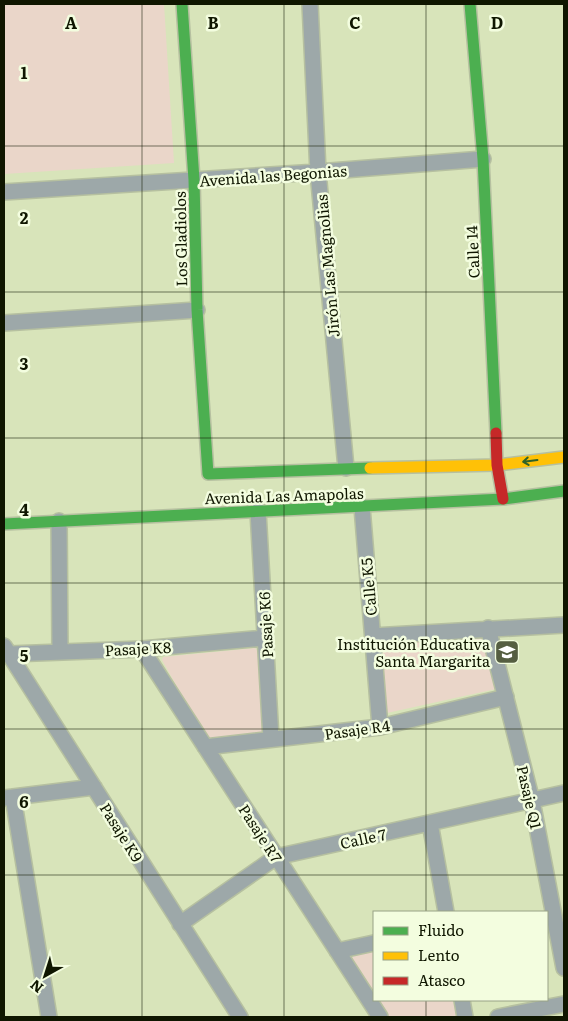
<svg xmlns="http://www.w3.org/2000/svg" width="568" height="1021" viewBox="0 0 568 1021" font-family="Literata,serif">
  <rect width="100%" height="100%" fill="#d8e4ba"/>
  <!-- park -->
  <path fill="#ead6c9" d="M4,4H164L174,163L4,174Z
    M483,635L486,637L496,689L387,713L381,641Z
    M255,648L259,652L263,733L260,736L206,739L162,660L163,657Z
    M374,951V995L352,960L353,955Z
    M377,1000H453L456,1015L454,1017H388Z"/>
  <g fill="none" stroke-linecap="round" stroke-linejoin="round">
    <defs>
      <path id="street" d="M310,4L318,172L346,468
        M4,192L318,172L483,159
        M4,323L197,310
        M362,507L380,727
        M258,511L271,739
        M59,521L60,652
        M488,628L532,801L564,968
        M373,636L564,625
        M4,646L240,1017
        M142,649L380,1017
        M10,654L142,649L265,638
        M205,747L380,727L506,697
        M13,797L49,1017
        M5,798L94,787
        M430,823L446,912
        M180,924L276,857L564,793
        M337,951L374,943
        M462,1000L465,1017
        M498,1017L564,1004"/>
      <path id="fast" d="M182,4L194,180L197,310L208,474L370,468
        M470,4L483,159L496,433
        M4,524L503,499L564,491"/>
      <path id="slow" d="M370,468L497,465L564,457"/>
      <path id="jam" d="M496,433L497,465L503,499"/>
    </defs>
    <!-- street casing -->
    <use href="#street" stroke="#b6c0a0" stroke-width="18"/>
    <!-- fast casing -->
    <use href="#fast" stroke="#b6c0a0" stroke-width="14"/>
    <!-- slow casing -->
    <use href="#slow" stroke="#b6c0a0" stroke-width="14"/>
    <!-- jam casing -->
    <use href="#jam" stroke="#b6c0a0" stroke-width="14"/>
    <!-- street -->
    <use href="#street" stroke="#9da8a9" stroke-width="15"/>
    <!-- fast -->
    <use href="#fast" stroke="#4caf50" stroke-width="11"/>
    <!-- slow -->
    <use href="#slow" stroke="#ffc107" stroke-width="11"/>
    <!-- jam -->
    <use href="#jam" stroke="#c62828" stroke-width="11"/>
  </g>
  <!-- one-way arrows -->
  <defs><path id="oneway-shaft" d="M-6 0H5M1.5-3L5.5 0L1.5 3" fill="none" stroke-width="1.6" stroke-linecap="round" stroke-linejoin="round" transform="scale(1.25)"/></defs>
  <use stroke="#2e6228" href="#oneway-shaft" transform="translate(530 461) rotate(173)"/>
  <!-- grid -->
  <path fill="none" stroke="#0f1600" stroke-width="1" stroke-opacity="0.55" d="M142,4V1017M284,4V1017M426,4V912M4,146H564M4,292H564M4,438H564M4,583H564M4,729H564M4,875H564M426,1000V1017"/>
  <!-- icons -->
  <defs>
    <symbol id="school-square" viewBox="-11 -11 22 22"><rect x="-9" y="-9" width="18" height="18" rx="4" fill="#555e41" stroke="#f3fddf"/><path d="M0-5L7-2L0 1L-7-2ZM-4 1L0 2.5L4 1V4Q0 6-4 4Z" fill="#fff"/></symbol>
  </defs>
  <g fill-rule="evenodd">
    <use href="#school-square" x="493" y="638" width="28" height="28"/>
  </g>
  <g text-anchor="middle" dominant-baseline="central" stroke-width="5" stroke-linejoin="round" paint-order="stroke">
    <!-- street labels -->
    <g font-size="15" fill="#0f1600" stroke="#f3fddf">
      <text transform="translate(273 175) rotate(-4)">Avenida las Begonias</text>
      <text transform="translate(180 239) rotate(-91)">Los Gladiolos</text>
      <text transform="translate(472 252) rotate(-93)">Calle 14</text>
      <text transform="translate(327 266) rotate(-95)">Jirón Las Magnolias</text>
      <text transform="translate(284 495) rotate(-2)">Avenida Las Amapolas</text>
      <text transform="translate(368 587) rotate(-95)">Calle K5</text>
      <text transform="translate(265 625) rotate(-93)">Pasaje K6</text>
      <text transform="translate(138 648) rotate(-3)">Pasaje K8</text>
      <text transform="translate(357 729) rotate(-8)">Pasaje R4</text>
      <text transform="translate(530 797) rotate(77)">Pasaje Q1</text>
      <text transform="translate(122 832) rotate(58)">Pasaje K9</text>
      <text transform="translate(261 833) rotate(57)">Pasaje R7</text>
      <text transform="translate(363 838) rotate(-12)">Calle 7</text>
    </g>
    <!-- poi labels -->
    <g font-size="15" fill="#0f1600" stroke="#f3fddf" text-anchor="end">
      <text x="490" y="643">Institución Educativa<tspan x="490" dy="17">Santa Margarita</tspan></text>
    </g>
  </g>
  <g font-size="16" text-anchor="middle" font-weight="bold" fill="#0f1600" stroke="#f3fddf" stroke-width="5" stroke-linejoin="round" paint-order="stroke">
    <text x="71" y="29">A</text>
    <text x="213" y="29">B</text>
    <text x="355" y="29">C</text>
    <text x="497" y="29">D</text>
    <text x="24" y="79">1</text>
    <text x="24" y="224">2</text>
    <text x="24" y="370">3</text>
    <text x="24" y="516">4</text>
    <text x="24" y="662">5</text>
    <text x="24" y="808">6</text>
  </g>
  <!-- border -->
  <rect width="568" height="1021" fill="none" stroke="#0f1600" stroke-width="10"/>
  <!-- legend -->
  <rect x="373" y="911" width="175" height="90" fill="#f3fddf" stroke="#98a186"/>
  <rect x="383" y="927" width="25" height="8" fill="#4caf50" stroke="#98a186"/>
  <text x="418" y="936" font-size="15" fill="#0f1600">Fluido</text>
  <rect x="383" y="952" width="25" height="8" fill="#ffc107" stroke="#98a186"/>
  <text x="418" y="961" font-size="15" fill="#0f1600">Lento</text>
  <rect x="383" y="977" width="25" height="8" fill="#c62828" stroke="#98a186"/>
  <text x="418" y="986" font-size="15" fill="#0f1600">Atasco</text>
  <!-- north arrow -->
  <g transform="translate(45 976) rotate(219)" stroke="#f3fddf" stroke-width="4" paint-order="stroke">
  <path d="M0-4L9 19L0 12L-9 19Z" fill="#0f1600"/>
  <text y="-8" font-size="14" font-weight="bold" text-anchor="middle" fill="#0f1600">N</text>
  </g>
</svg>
